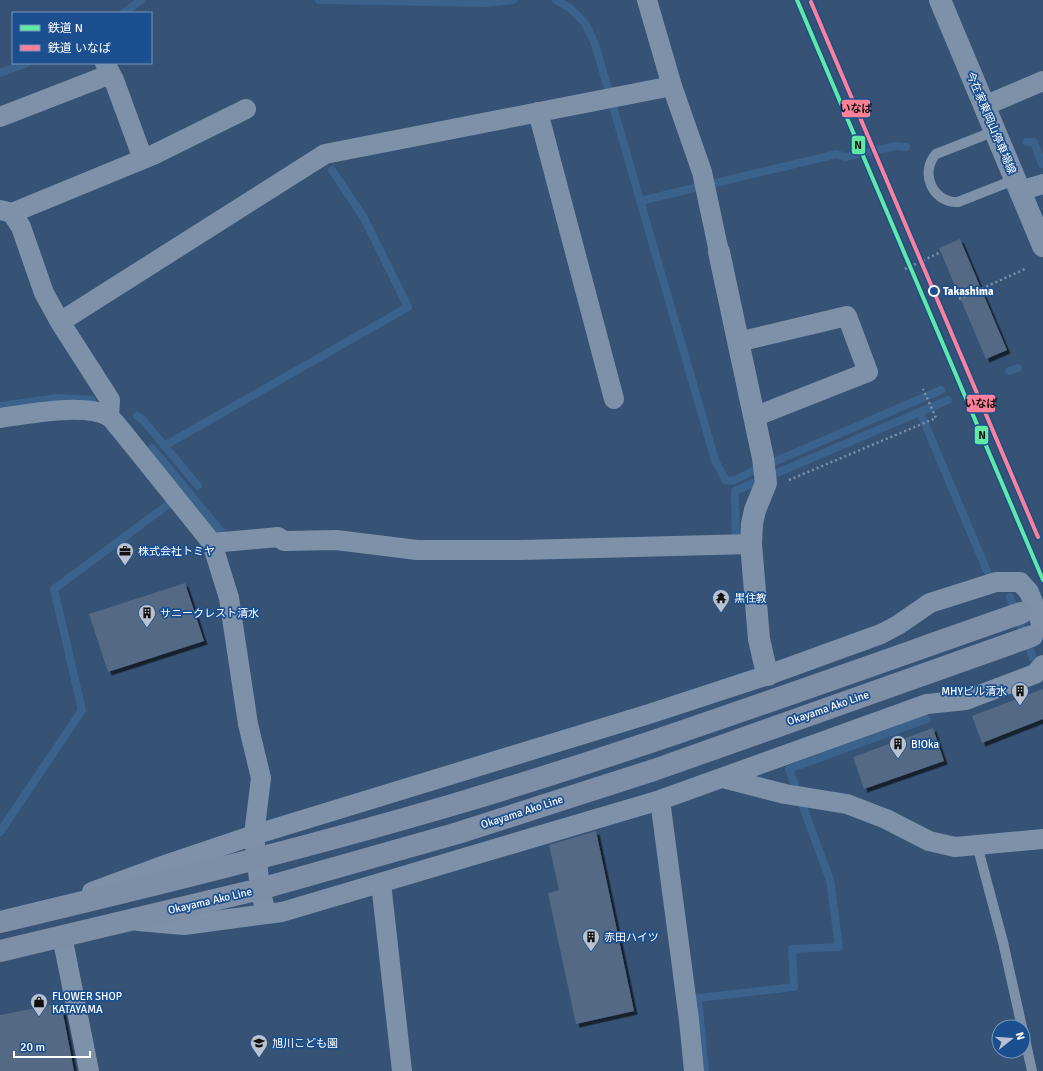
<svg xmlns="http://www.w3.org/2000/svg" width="1043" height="1071" viewBox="0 0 1043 1071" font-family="Signika,'Noto Sans JP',sans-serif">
  <defs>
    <filter id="shadow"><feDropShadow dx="3.5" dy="3.5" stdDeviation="0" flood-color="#0009"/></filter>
  </defs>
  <rect width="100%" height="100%" fill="#365274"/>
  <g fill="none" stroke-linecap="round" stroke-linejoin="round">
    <!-- stream -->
    <path stroke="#3b618d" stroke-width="8" d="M319,0L487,3L513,0
      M556,0L570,8L585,23L595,44L715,460L726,481L735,480L755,470L941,390
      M124,13L141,0
      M0,73L27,63
      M1027,142H1034L1042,164H1043
      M640,201L837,154L845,157L896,146L906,147
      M1009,371L1018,368
      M0,406L57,398L92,400
      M920,412L987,571
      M137,416L143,420L198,486
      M164,446L408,307L364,218L332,170
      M152,448L228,540
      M736,545L735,491L948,400
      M1010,597L1033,658
      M0,832L82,710L54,589L177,498
      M705,1071L698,998L794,987L792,949L839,947L830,880L789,769L927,719"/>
  </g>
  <!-- building -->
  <path fill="#526984" filter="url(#shadow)" d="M960,239L1007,350L986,359L939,248Z
    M185,583L204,641L108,672L89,614Z
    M1043,689V719L982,743L972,716Z
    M933,728L944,761L864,789L853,757Z
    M596,831L634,1011L576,1024L548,893L559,890L549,845Z
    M61,1003L74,1071H0V1015Z"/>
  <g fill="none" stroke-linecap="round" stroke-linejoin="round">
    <!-- path -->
    <path stroke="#7d92a8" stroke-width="2.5" stroke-dasharray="2 3" stroke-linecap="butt" d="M905,269L941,252
      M959,299L1025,269
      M789,480L936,418L923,389"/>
    <!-- service -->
    <path stroke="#7d92a8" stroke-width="10" d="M995,131L936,154C919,173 933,203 958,202L1014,180
      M977,845L1003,942L1022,1027
      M1023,1030L1032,1071"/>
    <!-- minor -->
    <path stroke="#7d92a8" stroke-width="20" d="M647,0L672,86L702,172L719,252
      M105,63L114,80L143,159
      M984,106L1043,81
      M538,112L614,399
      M0,117L111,74
      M1019,191L1043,184
      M0,210L12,213L21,227L44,293L60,322L110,400L109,417
      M12,213L153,155L246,109
      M60,322L325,154L672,86
      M738,342L847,316L868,372L754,417
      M0,418C27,414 84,403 108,416C113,419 117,426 121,430L212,543L229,598L248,724L261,778L254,835L260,889L264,905
      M212,543L278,537L284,541L336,540L417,550H521L751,544
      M723,778L785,794L847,804L886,819L929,841L955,847L1043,839
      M660,800L689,1020L694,1071
      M381,883L402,1071
      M92,892L168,864L254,835L649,714L768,675L881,634L898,625L930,603L996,582H1020L1029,592L1043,628
      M138,921L184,925L282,912L660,800L927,704L966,700L1035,674L1043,665
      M62,936L89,1071"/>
    <!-- tertiary -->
    <path stroke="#7d92a8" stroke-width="22" d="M940,0L1043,246
      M719,252L763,458L766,483L755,510L752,524L751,544L759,639L764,661L768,675"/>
    <!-- primary -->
    <path stroke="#7d8ea7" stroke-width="22" d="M0,922C151,886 302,849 452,805C644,748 832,679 1021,613
      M0,951L260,889L458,833L654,770L1032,636"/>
    <defs>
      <path id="rail-1" d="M797,0L1043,580"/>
      <path id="rail-2" d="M811,2L1038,537"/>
    </defs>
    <!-- rail-1 casing -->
    <use href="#rail-1" stroke="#1b4f8f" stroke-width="7"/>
    <!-- rail-2 casing -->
    <use href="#rail-2" stroke="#1b4f8f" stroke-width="7"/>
    <!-- rail-1 -->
    <use href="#rail-1" stroke="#60e9a3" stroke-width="4"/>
    <!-- rail-2 -->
    <use href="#rail-2" stroke="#ff8098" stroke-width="4"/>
  </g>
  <!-- icons -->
  <defs>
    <symbol id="office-pin" viewBox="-11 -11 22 30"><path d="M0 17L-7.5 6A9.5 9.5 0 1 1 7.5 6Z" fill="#b9c2ce" stroke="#1b4f8f"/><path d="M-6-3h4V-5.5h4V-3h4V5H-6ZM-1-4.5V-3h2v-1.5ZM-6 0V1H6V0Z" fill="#111"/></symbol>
    <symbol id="temple-pin" viewBox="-11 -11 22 30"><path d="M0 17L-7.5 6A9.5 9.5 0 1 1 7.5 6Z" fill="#b9c2ce" stroke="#1b4f8f"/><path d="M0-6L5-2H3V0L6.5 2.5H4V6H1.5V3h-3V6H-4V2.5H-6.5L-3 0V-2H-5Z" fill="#111"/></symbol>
    <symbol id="building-pin" viewBox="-11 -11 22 30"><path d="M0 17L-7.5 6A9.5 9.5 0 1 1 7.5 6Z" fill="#b9c2ce" stroke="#1b4f8f"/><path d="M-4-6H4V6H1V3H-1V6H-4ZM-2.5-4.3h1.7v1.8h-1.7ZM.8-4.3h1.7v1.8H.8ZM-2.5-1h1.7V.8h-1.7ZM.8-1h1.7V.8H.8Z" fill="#111"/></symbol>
    <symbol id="shop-pin" viewBox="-11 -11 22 30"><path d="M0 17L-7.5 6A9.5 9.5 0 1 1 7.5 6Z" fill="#b9c2ce" stroke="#1b4f8f"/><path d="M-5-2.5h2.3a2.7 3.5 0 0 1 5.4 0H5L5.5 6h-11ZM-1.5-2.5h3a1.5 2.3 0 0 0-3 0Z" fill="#111"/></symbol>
    <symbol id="school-pin" viewBox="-11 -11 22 30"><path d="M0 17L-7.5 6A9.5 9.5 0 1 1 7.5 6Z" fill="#b9c2ce" stroke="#1b4f8f"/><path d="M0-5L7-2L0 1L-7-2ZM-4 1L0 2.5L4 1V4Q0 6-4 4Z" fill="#111"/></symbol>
  </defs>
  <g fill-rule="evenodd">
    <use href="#office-pin" x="115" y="541" width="20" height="27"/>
    <use href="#temple-pin" x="711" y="588" width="20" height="27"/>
    <use href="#building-pin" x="137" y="603" width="20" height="27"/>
    <use href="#building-pin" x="1010" y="681" width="20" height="27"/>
    <use href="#building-pin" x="888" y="734" width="20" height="27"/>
    <use href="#building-pin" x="581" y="927" width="20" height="27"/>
    <use href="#shop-pin" x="29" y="992" width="20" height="27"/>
    <use href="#school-pin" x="249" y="1033" width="20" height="27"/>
  </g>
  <!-- markers -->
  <circle fill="#1b4f8f" stroke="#fff" stroke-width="2" cx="934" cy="291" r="5"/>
  <g text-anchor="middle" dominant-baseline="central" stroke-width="3.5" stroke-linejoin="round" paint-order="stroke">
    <!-- street labels -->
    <g font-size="11" fill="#fff" stroke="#1b4f8f">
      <text transform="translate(991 123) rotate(67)">今在家東岡山停車場線</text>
      <text transform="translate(828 708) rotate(-19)">Okayama Ako Line</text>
      <text transform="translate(522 812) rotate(-18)">Okayama Ako Line</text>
      <text transform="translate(210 901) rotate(-13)">Okayama Ako Line</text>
    </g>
    <!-- stop labels -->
    <g font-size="11" font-weight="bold" fill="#fff" stroke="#1b4f8f" text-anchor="start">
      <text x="943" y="291">Takashima</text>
    </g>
    <!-- poi labels -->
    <g font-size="11" fill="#fff" stroke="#1b4f8f" text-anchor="start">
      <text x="138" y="551">株式会社トミヤ</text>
      <text x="734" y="598">黒住教</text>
      <text x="160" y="613">サニークレスト清水</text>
      <text x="1007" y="691" text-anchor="end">MHYビル清水</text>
      <text x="911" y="744">B!Oka</text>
      <text x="604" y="937">赤田ハイツ</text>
      <text x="52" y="996">FLOWER SHOP<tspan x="52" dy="13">KATAYAMA</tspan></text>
      <text x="272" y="1043">旭川こども園</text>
    </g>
  </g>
  <g stroke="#1b4f8f" stroke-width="1.5">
    <rect x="841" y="99" width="30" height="19" rx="4" fill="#ff8098"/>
    <rect x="851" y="135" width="15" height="20" rx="4" fill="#60e9a3"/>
    <rect x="966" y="394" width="30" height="19" rx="4" fill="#ff8098"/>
    <rect x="974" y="425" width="15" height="20" rx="4" fill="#60e9a3"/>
  </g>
  <g font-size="11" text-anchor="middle" font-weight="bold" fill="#111">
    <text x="856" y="112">いなば</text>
    <text x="858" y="149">N</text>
    <text x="981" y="407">いなば</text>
    <text x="982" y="439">N</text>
  </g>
  <!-- legend -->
  <rect x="12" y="12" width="140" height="52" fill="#1b4f8f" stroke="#7695bc"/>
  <rect x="20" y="25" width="20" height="6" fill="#60e9a3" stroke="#7695bc"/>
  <text x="48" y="32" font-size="12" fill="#ffffff">鉄道 N</text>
  <rect x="20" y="45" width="20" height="6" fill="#ff8098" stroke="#7695bc"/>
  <text x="48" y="52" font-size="12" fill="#ffffff">鉄道 いなば</text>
  <!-- north arrow -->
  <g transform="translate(1011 1039) rotate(73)"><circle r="19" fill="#1b4f8f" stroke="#7695bc"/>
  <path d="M0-3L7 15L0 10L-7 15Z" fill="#b9c2ce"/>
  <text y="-6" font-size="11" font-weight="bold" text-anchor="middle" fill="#ffffff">N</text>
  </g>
  <!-- scale -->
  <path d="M14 1051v6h76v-6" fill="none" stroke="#ffffff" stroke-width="2"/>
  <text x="20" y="1051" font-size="12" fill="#ffffff" stroke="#1b4f8f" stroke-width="3" paint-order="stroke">20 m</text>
</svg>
